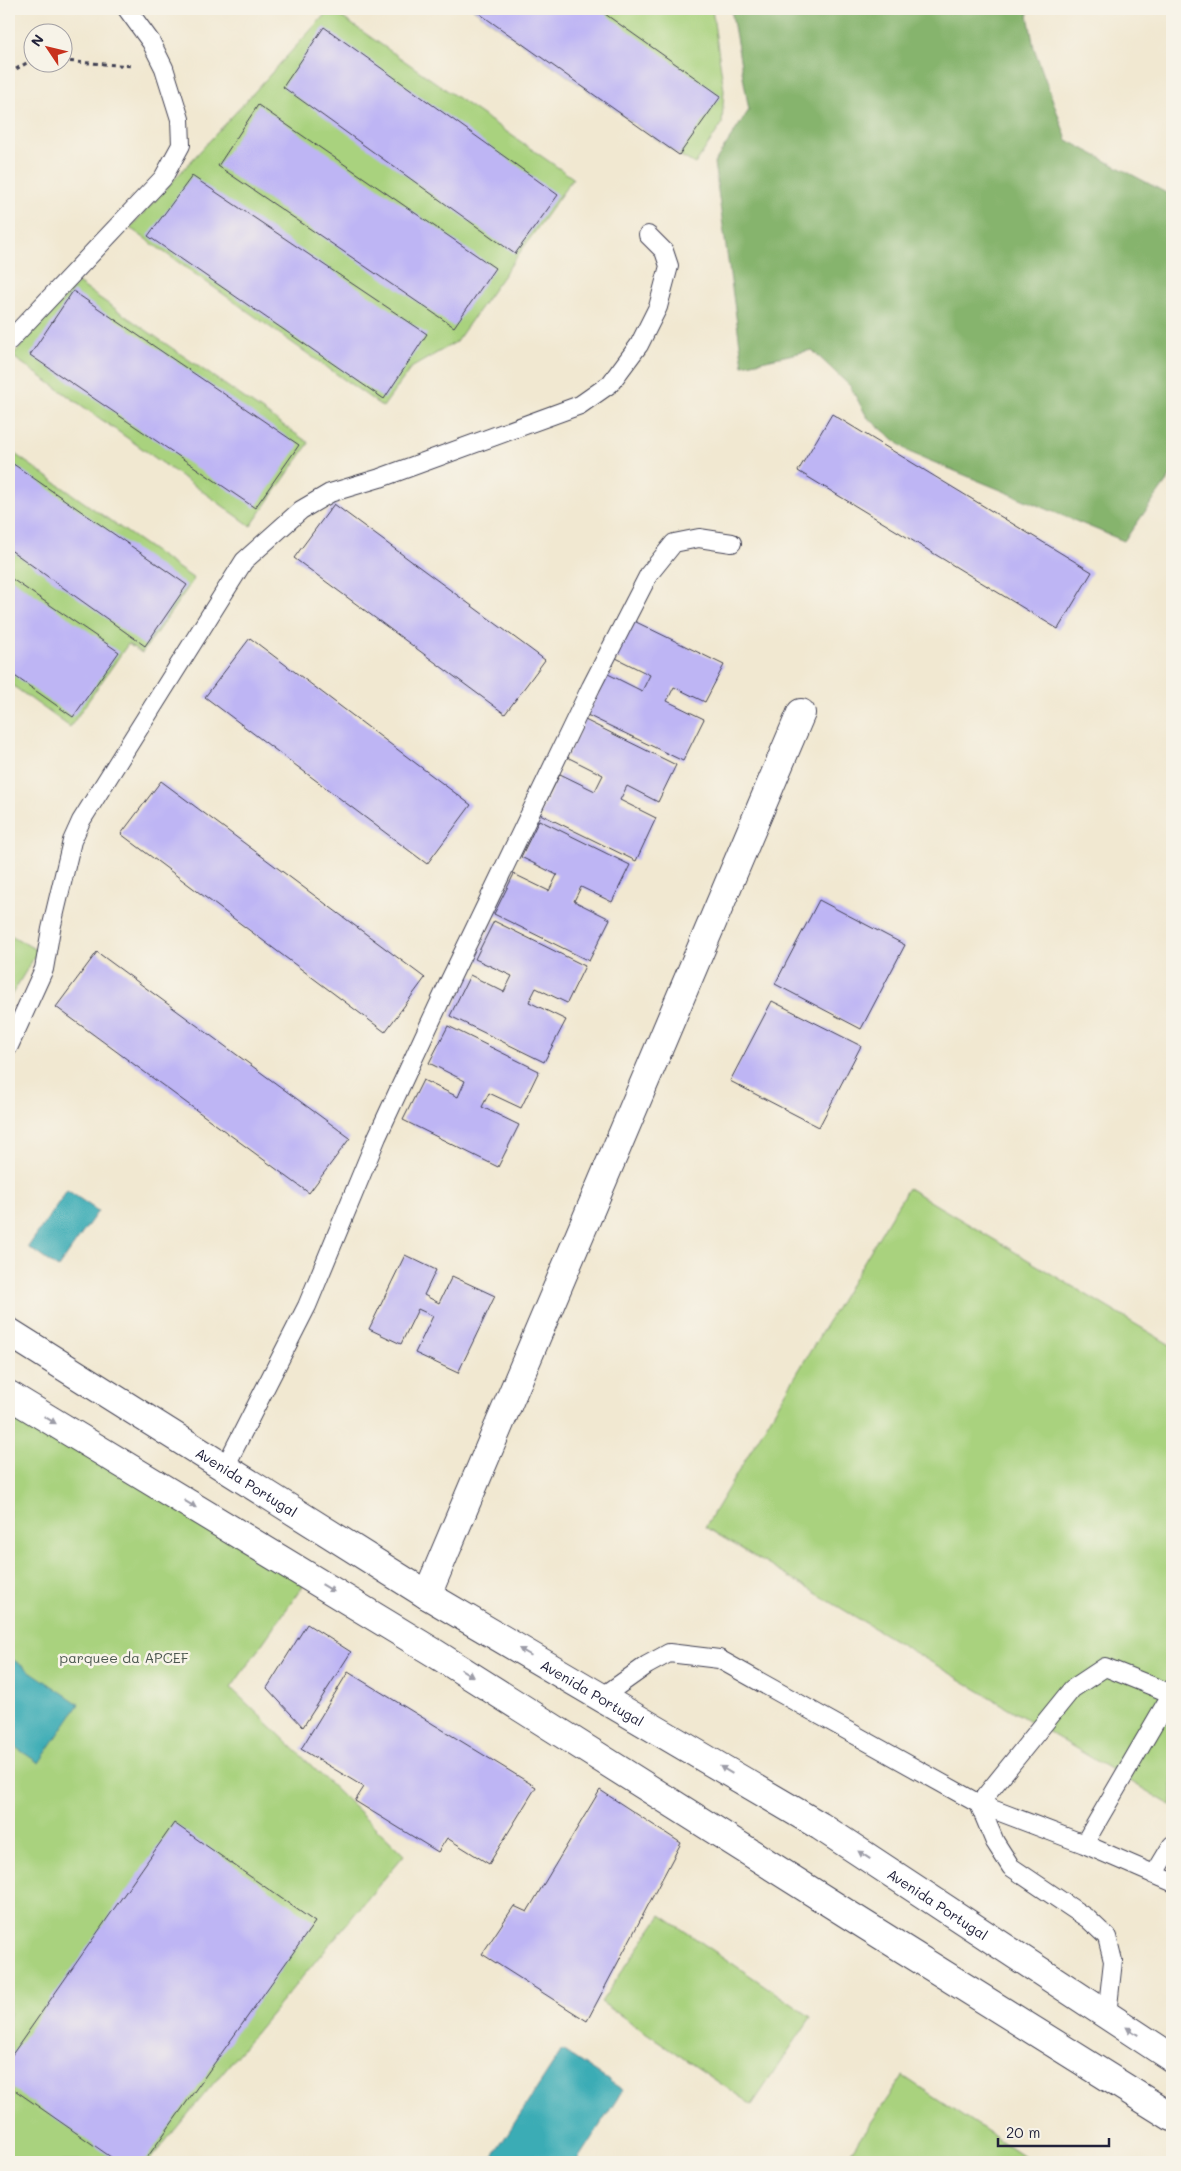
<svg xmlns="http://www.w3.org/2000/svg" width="1181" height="2171" viewBox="0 0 1181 2171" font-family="Mali,sans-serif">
  <rect width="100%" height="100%" fill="#f7f3e8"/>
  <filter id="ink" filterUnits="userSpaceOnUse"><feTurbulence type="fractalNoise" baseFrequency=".02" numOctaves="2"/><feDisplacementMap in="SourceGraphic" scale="10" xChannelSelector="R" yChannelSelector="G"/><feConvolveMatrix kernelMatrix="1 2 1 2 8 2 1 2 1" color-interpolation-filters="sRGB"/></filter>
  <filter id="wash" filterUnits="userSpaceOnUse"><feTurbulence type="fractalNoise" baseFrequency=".0096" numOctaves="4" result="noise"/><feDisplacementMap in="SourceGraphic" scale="20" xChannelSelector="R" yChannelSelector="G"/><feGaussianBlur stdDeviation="1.12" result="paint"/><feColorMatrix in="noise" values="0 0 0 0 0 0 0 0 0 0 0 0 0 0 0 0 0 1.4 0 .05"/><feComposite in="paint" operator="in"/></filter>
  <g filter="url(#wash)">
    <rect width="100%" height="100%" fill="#f1e8d1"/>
    <!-- green -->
    <path fill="#a9d27e" stroke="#667a5c" d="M330,9L573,178L456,342L411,368L383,407L130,228Z
      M473,9H712L724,90L722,124L695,164L679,155Z
      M78,283L309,443L251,526L12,356Z
      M9,450L194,579L142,653L128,644L70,727L9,683Z
      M9,934L38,951L9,999Z
      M908,1188L1172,1346V1806L705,1527Z
      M9,1395L305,1583L231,1688L404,1855L148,2162H9Z
      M661,1915L811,2017L752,2105L601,2002Z
      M903,2076L1033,2162H844Z"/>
    <!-- forest -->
    <path fill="#86b46d" stroke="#546b54" d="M731,9H1027L1034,48L1067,140L1172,196V474L1124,541L909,452L867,417L850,386L812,350L743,365L714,163L749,110Z"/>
    <!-- water -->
    <path fill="#3bacb5" stroke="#2e6778" d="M67,1190L98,1211L58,1268L28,1247Z
      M9,1657L79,1704L39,1763L9,1743Z
      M562,2050L623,2090L576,2162H489Z"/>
    <g id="blocks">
      <!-- building -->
      <path fill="#beb5f4" d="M473,9H598L721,96L679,155Z
        M324,27L558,195L515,254L283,87Z
        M258,105L495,268L454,327L218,166Z
        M192,176L427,334L384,399L148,236Z
        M73,291L299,445L255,508L30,355Z
        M832,414L1092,572L1058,629L798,471Z
        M9,461L187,585L145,646L9,549Z
        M334,504L545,660L505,714L294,558Z
        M9,577L119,652L73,717L9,672Z
        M632,620L724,665L705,702L674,687L667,701L704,719L683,761L587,715L608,674L642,691L650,675L614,657Z
        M250,638L471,805L427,864L205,697Z
        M585,720L676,765L658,802L627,786L620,800L656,818L636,861L540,814L560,774L595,791L603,775L567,757Z
        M161,781L425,978L385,1032L121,834Z
        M539,820L630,865L612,902L581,887L574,901L610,919L589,961L494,914L514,874L549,891L557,875L521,857Z
        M819,900L905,945L861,1029L775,984Z
        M494,921L585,966L567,1003L536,988L529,1002L566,1020L544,1062L450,1016L470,975L504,992L512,976L475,959Z
        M97,952L350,1138L309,1193L56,1007Z
        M772,1001L861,1046L819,1127L730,1081Z
        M448,1026L539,1071L521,1108L489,1093L482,1107L519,1125L498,1167L403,1120L423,1080L458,1097L465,1081L429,1063Z
        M405,1255L436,1270L424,1295L439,1303L452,1276L495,1296L458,1373L415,1353L433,1316L418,1309L401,1344L369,1329Z
        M307,1624L351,1652L303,1727L267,1688Z
        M348,1672L536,1787L489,1864L447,1838L438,1852L355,1801L364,1787L301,1749Z
        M600,1790L681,1843L587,2021L482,1954L514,1906L527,1912Z
        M174,1823L315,1922L144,2162H118L9,2086V2059Z"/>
    </g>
  </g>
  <g filter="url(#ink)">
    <use href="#blocks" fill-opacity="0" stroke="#414052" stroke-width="1"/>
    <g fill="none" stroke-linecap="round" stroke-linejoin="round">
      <defs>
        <path id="service" d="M9,341L163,178L181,145L180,119L164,68L151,42L127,9
          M9,1046L44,969L51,929L72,841L81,821L244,561L301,510L330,493L380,478L580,405L610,384L639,345L658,307L669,266L664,251L648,235
          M224,1469L307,1306L377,1137L450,980L591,687L649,574L674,543L699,538L732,543
          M602,1697L647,1665L669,1653L719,1659L979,1804L1084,1844L1172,1882
          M1084,1844L1172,1693
          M1154,1875L1172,1845
          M1107,2015L1113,1961L1107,1937L1088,1919L1011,1867L995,1842L979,1804L1072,1689L1105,1667L1172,1694"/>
        <path id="minor" d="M427,1595L801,713"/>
        <g id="tertiary">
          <path id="s1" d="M9,1332L427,1595L820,1826L1172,2058"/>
          <path d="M9,1395L433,1652L849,1915L1172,2117"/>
        </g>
      </defs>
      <!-- service casing -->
      <use href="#service" stroke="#414052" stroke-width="20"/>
      <!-- minor casing -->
      <use href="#minor" stroke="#414052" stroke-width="30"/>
      <!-- tertiary casing -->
      <use href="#tertiary" stroke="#414052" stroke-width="30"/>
      <!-- path -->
      <path stroke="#414052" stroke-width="3" stroke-dasharray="4 4" stroke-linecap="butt" d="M62,61L132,66
        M9,73L32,60"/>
      <!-- service -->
      <use href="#service" stroke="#fff" stroke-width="18"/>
      <!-- minor -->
      <use href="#minor" stroke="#fff" stroke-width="28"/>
      <!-- tertiary -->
      <use href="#tertiary" stroke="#fff" stroke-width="28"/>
    </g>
    <!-- one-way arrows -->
    <defs><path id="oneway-solid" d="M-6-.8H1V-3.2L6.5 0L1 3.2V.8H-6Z" transform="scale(1.25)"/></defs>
    <g fill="#9c9ca7">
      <use href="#oneway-solid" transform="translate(50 1420) rotate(31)"/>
      <use href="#oneway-solid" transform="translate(190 1504) rotate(31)"/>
      <use href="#oneway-solid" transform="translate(328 1588) rotate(31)"/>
      <use href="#oneway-solid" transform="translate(525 1652) rotate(-150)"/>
      <use href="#oneway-solid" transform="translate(467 1673) rotate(32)"/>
      <use href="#oneway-solid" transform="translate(726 1770) rotate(-149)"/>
      <use href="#oneway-solid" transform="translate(864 1855) rotate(-147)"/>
      <use href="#oneway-solid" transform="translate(1132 2031) rotate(-147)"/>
    </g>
  </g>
  <g text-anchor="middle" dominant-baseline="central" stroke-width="5" stroke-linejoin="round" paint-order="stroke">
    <!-- street labels -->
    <g font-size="14" fill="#22223b" stroke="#f7f3e8">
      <text stroke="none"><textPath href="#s1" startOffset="281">Avenida Portugal</textPath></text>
      <text stroke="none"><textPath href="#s1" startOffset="686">Avenida Portugal</textPath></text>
      <text stroke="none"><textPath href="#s1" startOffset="1091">Avenida Portugal</textPath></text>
    </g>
    <!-- park labels -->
    <g font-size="14" fill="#4a574f" stroke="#f7f3e8">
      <text x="124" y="1657">parquee da APCEF</text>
    </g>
  </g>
  <!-- margin -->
  <rect width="1181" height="2171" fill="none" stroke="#f7f3e8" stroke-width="30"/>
  <!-- north arrow -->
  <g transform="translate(48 48) rotate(305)"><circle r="24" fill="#f7f3e8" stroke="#a29fa3"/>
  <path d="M0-4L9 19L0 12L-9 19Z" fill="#c8321e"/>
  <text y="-8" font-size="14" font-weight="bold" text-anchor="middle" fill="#22223b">N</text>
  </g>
  <!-- scale -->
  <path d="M998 2138v8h111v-8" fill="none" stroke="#22223b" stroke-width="2.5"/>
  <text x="1006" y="2138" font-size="15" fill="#22223b" stroke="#f7f3e8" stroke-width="4" paint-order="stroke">20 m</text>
</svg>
